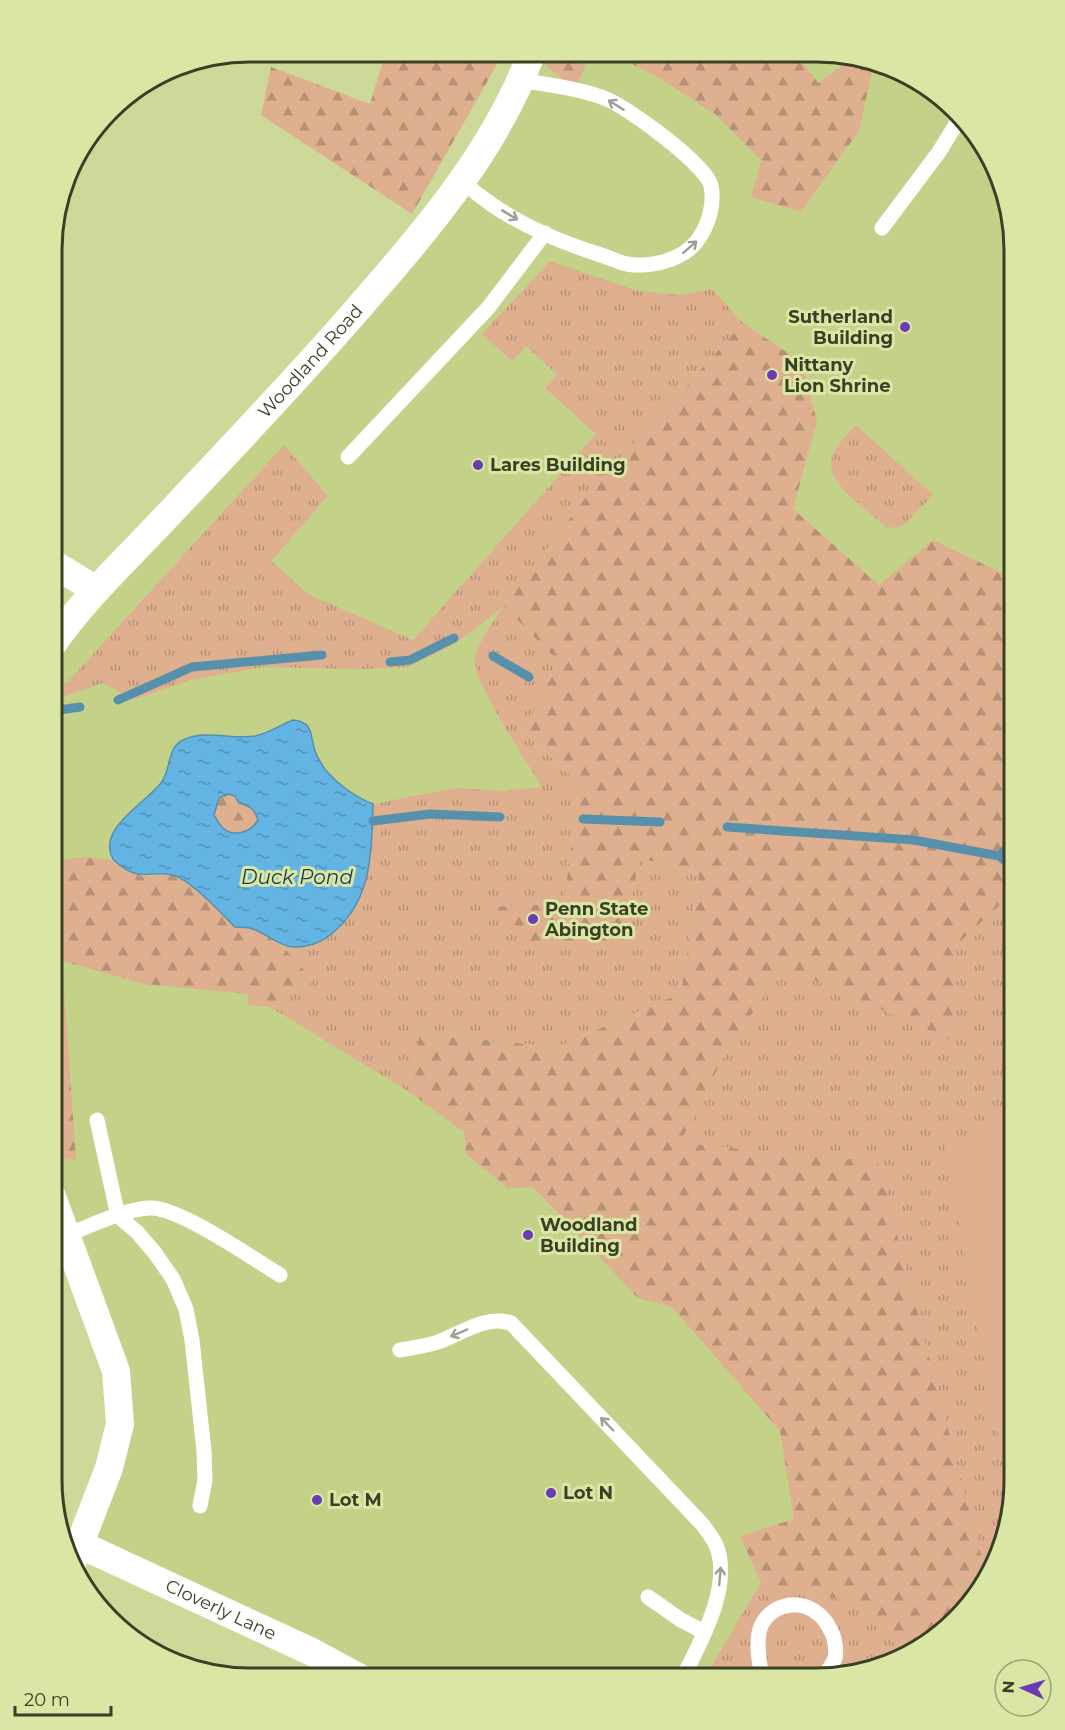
<svg xmlns="http://www.w3.org/2000/svg" width="1065" height="1730" viewBox="0 0 1065 1730" font-family="Montserrat,sans-serif">
  <defs>
    <pattern id="grass-tufts" width="24" height="20" patternUnits="userSpaceOnUse" patternTransform="scale(1.5)"><rect width="24" height="20" fill="#dfb08f"/><path d="M3 7l-1-3M5 7V3M7 7l1-3M15 17l-1-3M17 17v-4M19 17l1-3" fill="none" stroke="#b69175"/></pattern>
    <pattern id="forest-firs" width="22" height="20" patternUnits="userSpaceOnUse" patternTransform="scale(1.5)"><rect width="22" height="20" fill="#dfb08f"/><path d="M5 1l3.5 6h-7zM16 11l3.5 6h-7z" fill="#b69175"/></pattern>
    <pattern id="water-ripples" width="26" height="14" patternUnits="userSpaceOnUse" patternTransform="scale(1.5)"><rect width="26" height="14" fill="#63b3e3"/><path d="M2 4q2-2 4 0t4 0M15 11q2-2 4 0t4 0" fill="none" stroke="#5393b8"/></pattern>
  </defs>
  <rect width="100%" height="100%" fill="#cdd998"/>
  <!-- built -->
  <path fill="#c4d188" d="M532,52L841,53L936,92L999,174L1014,250V1493L1003,1544L973,1601L891,1664L815,1679L360,1678L81,1545L120,1424L51,1194L52,645L409,250Z"/>
  <!-- grass -->
  <path fill="url(#grass-tufts)" d="M550,261L638,291L681,295L712,289L743,323L586,497L504,606L559,662L524,732L579,784L564,905L483,907L622,939L640,858L699,874L681,993L558,1047L420,1034L408,1091L270,1007L313,981L280,943L294,947L347,920L363,892L373,834V804L456,788L504,791L542,787C527,762 475,686 475,661C476,643 494,622 502,608L456,643L408,667L363,669L263,667L190,680L134,700L103,683L52,701V699L284,445L328,496L271,561L308,594L413,640L596,434L545,388L557,374L526,346L512,361L482,334Z
    M856,425L933,495L906,523L897,528L886,527L845,492L834,477L831,468L832,455L842,440Z
    M1014,892V1493L1003,1544L991,1568L679,1144L726,1052L784,967L956,1041L953,948Z
    M761,1582L856,1603L886,1638L908,1651L891,1664L815,1679H704Z"/>
  <!-- forest -->
  <path fill="url(#forest-firs)" d="M386,51L504,52L412,214L261,115L271,67L370,104Z
    M530,52H591L575,90Z
    M608,52L796,53L818,83L853,58L873,66L859,131L801,212L751,197L761,160L715,114L658,77Z
    M743,323L801,362L817,421L793,509L879,585L933,540L1014,579V892L953,948L956,1042L784,967L726,1052L680,1143L878,1162L981,1555L991,1568L973,1601L908,1651L886,1638L856,1603L761,1582L740,1536L794,1519L780,1431L672,1307L638,1298L533,1187L508,1188L466,1154L464,1132L408,1091L420,1034L558,1047L681,993L699,874L640,858L622,940L538,949L481,907L564,904L579,784L524,731L559,662L504,606L586,497Z
    M229,794L235,796L239,803C250,806 255,809 258,820C251,832 234,838 223,828C219,825 216,819 214,815L219,798Z
    M82,857L113,860L125,870L141,876L172,875L199,891L235,926C273,929 290,954 313,981L270,1007L248,1005V994L144,984L62,961L76,1159L59,1160L51,1105L52,862Z"/>
  <!-- pitch -->
  <path fill="#dfb08f" d="M1014,1127V1493L1011,1506L944,1140Z"/>
  <!-- water -->
  <path fill="url(#water-ripples)" stroke="#5790aa" stroke-width="1.5" fill-rule="evenodd" d="M293,720C314,722 310,736 315,751C317,757 321,763 324,768C336,783 355,797 373,804C372,848 372,898 337,929C326,940 311,947 295,947C280,947 267,934 253,929C248,927 241,927 235,927C221,913 190,879 172,875C151,870 140,882 120,865C118,864 114,860 113,859C96,829 147,802 161,783C171,770 167,747 183,740C206,729 232,740 255,736C269,733 280,725 293,720ZM229,794L235,796L239,803C250,806 255,809 258,820C251,832 234,838 223,828C219,825 216,818 214,815L219,798Z"/>
  <g fill="none" stroke-linecap="round" stroke-linejoin="round">
    <!-- stream -->
    <path stroke="#5790aa" stroke-width="9" d="M493,656L529,677
      M390,662L410,660L454,638
      M118,700L192,667L322,655
      M52,711L80,707
      M583,819L660,822
      M373,821L430,814L500,817
      M727,827L914,840L999,856L1014,868
      M999,856L1014,841"/>
    <!-- lane -->
    <path stroke="#fff" stroke-width="15" d="M462,181C471,189 481,197 491,204C524,227 563,243 601,255C610,258 618,262 627,264C650,268 683,260 697,241C708,226 715,205 711,186C707,165 625,105 604,98C577,88 548,85 520,80
      M882,228L939,152L958,121
      M348,457L488,308L545,233
      M97,1120L118,1216L137,1232L155,1253L173,1279L186,1309L192,1340L204,1451L205,1480L200,1506
      M66,1235C91,1226 124,1209 150,1208C179,1207 252,1258 280,1275
      M400,1350C413,1348 426,1346 438,1342C463,1333 485,1315 511,1323L703,1525C707,1531 713,1538 716,1545C733,1586 700,1643 682,1679
      M648,1597L681,1620L704,1632
      M762,1679C760,1664 756,1648 759,1633C764,1607 797,1596 817,1613C825,1618 829,1627 833,1635C835,1642 837,1650 835,1658C833,1665 826,1672 823,1678"/>
    <!-- street -->
    <g stroke="#fff" stroke-width="28">
      <path d="M52,563L96,590"/>
      <path id="s1" d="M52,645C84,598 128,558 167,516C237,442 308,367 375,289C437,218 499,141 532,52"/>
      <path d="M51,1194L116,1371L120,1424L109,1468L72,1564"/>
      <path id="s2" d="M81,1545L312,1652L360,1678"/>
    </g>
  </g>
  <!-- one-way arrows -->
  <defs><path id="oneway-shaft" d="M-6 0H5M1.5-3L5.5 0L1.5 3" fill="none" stroke-width="1.6" stroke-linecap="round" stroke-linejoin="round" transform="scale(1.5)"/></defs>
  <g stroke="#9d9f92">
    <use href="#oneway-shaft" transform="translate(616 105) rotate(-148)"/>
    <use href="#oneway-shaft" transform="translate(510 215) rotate(31)"/>
    <use href="#oneway-shaft" transform="translate(690 247) rotate(-41)"/>
    <use href="#oneway-shaft" transform="translate(459 1333) rotate(157)"/>
    <use href="#oneway-shaft" transform="translate(607 1424) rotate(-134)"/>
    <use href="#oneway-shaft" transform="translate(720 1576) rotate(-85)"/>
  </g>
  <!-- markers -->
  <g fill="#6a3bb3" stroke="#dae7a4" stroke-width="2">
    <circle cx="905" cy="327" r="6"/>
    <circle cx="772" cy="375" r="6"/>
    <circle cx="478" cy="465" r="6"/>
    <circle cx="533" cy="919" r="6"/>
    <circle cx="528" cy="1235" r="6"/>
    <circle cx="551" cy="1493" r="6"/>
    <circle cx="317" cy="1500" r="6"/>
  </g>
  <g text-anchor="middle" dominant-baseline="central" stroke-width="6" stroke-linejoin="round" paint-order="stroke">
    <!-- poi labels -->
    <g font-size="18" font-weight="bold" fill="#3b3f25" stroke="#dae7a4" text-anchor="start">
      <text x="893" y="317" text-anchor="end">Sutherland<tspan x="893" dy="21">Building</tspan></text>
      <text x="784" y="365">Nittany<tspan x="784" dy="21">Lion Shrine</tspan></text>
      <text x="490" y="465">Lares Building</text>
      <text x="545" y="909">Penn State<tspan x="545" dy="21">Abington</tspan></text>
      <text x="540" y="1225">Woodland<tspan x="540" dy="21">Building</tspan></text>
      <text x="563" y="1493">Lot N</text>
      <text x="329" y="1500">Lot M</text>
    </g>
    <!-- street labels -->
    <g font-size="18" fill="#3b3f25" stroke="#dae7a4">
      <text stroke="none"><textPath href="#s1" startOffset="384">Woodland Road</textPath></text>
      <text stroke="none"><textPath href="#s2" startOffset="154">Cloverly Lane</textPath></text>
    </g>
    <!-- water labels -->
    <g font-size="20" font-style="italic" fill="#183b4f" stroke="#dae7a4">
      <text x="297" y="877">Duck Pond</text>
    </g>
  </g>
  <!-- crop -->
  <path d="M0 0H1065V1730H0ZM250 62H816A188 188 0 0 1 1004 250V1480A188 188 0 0 1 816 1668H250A188 188 0 0 1 62 1480V250A188 188 0 0 1 250 62Z" fill="#dae7a4" fill-rule="evenodd"/>
  <path fill="none" stroke="#3b3f25" stroke-width="3" d="M250 62H816A188 188 0 0 1 1004 250V1480A188 188 0 0 1 816 1668H250A188 188 0 0 1 62 1480V250A188 188 0 0 1 250 62Z"/>
  <!-- north arrow -->
  <g transform="translate(1023 1688) rotate(274)"><circle r="28" fill="#dae7a4" stroke="#9aa471" stroke-width="1.5"/>
  <path d="M0-4.5L10 22L0 15L-10 22Z" fill="#6a3bb3"/>
  <text y="-9" font-size="16" font-weight="bold" text-anchor="middle" fill="#3b3f25">N</text>
  </g>
  <!-- scale -->
  <path d="M15 1706v9h96v-9" fill="none" stroke="#3b3f25" stroke-width="3"/>
  <text x="24" y="1706" font-size="18" fill="#3b3f25" stroke="#dae7a4" stroke-width="4.5" paint-order="stroke">20 m</text>
</svg>
